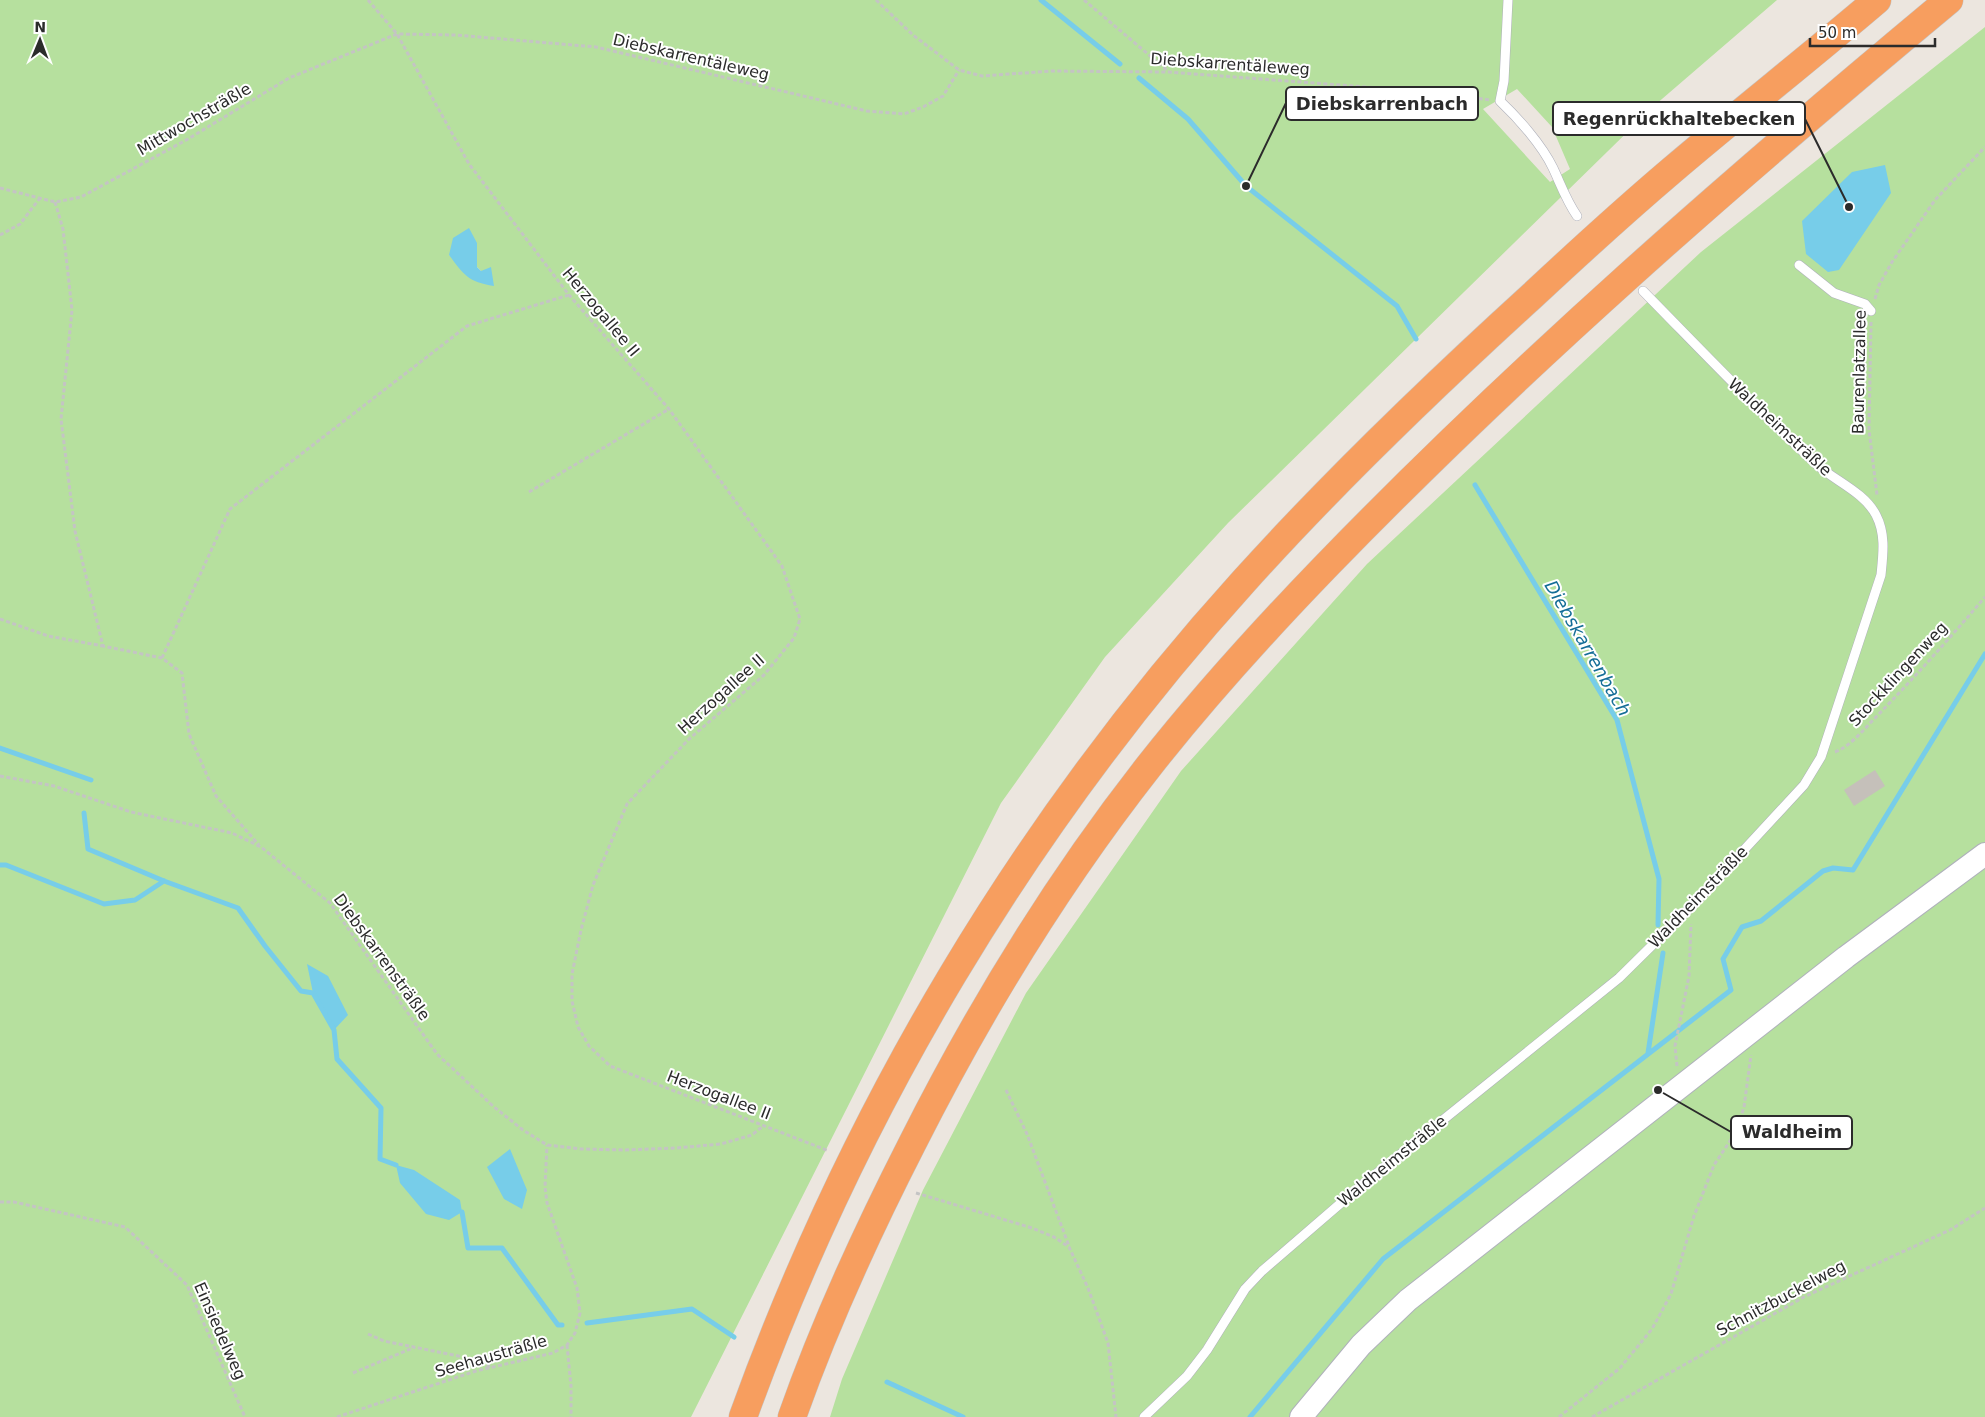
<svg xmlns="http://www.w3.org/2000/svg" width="1985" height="1417" viewBox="0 0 1985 1417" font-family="'DejaVu Sans',sans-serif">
  <rect width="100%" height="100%" fill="#ece6df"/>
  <!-- green -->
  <path fill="#b6e09e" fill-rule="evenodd" d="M0,0H1777L1655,105L1228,523L1105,657L1001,803L691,1417H0ZM1517,89L1552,127L1570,169L1550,182L1483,109ZM477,243V267L481,271L449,255Z
    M1985,27V1417H830L842,1379L923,1190L1026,993L1181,771L1367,564L1701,252Z"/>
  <!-- water -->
  <path fill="#77cde9" d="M1885,165L1891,193L1839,270L1828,272L1806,254L1802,221L1852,172Z
    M469,228L477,243V267L481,271L491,267L494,286C468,282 464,275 449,255L453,238Z
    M307,964L328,976L348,1015L334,1030L313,993Z
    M510,1149L527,1190L522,1209L504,1199L487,1167Z
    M396,1165L414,1170L460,1200L462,1212L449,1220L426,1214L400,1183Z"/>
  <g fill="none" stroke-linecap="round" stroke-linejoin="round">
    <!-- stream -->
    <path stroke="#77cde9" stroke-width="5" d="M1041,0L1120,64
      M1139,78L1188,119L1246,186L1397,306L1416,339
      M1475,485L1617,720L1659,879L1658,925
      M0,748L91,780
      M84,813L88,849L164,881L238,908L265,946L301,991L313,993L334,1030L337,1059L381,1108L380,1159L396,1165
      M0,865H6L104,904L135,900L164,881
      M1648,1053L1663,953
      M462,1212L468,1248H502L558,1325H562
      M587,1323L692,1309L734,1337
      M887,1382L963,1417
      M1250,1417L1383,1259L1731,990L1723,959L1742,927L1761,921L1823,871L1833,868L1853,870L1985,654"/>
  </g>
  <!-- building -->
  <path fill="#c5c0ba" d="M1875,770L1885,786L1854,806L1844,790Z"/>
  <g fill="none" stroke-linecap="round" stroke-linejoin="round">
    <defs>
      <path id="service" d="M1508,0L1504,81L1500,101C1518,118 1542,145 1553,168C1561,185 1566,200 1577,216
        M1799,265L1834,293L1865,304L1871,311
        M1144,1417L1187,1376L1207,1350L1245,1289L1262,1271L1356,1190L1619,978L1694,904L1804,785L1821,757L1881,575C1883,555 1886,534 1876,515C1864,492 1835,481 1816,464C1756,408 1700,349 1643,291"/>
      <path id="tertiary" d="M1301,1417L1361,1345L1408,1300L1846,957L1985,854"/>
      <path id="motorway" d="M743,1417C854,1109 1024,824 1244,581C1335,480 1433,386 1533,295C1578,253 1624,211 1671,171C1739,113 1809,58 1877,0
        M792,1417C825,1323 867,1232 912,1144C979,1011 1057,883 1149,766C1205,695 1266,628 1328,564C1523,363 1734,179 1949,0"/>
    </defs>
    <!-- service casing -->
    <use href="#service" stroke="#afb1bb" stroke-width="10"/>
    <!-- tertiary casing -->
    <use href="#tertiary" stroke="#afb1bb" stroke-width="24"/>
    <!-- motorway casing -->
    <use href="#motorway" stroke="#c4c4c4" stroke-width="29"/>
    <!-- path -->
    <path stroke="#c4c4c4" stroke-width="3" stroke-dasharray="4 2.5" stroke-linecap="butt" d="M368,0L397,34L469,164L569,295L669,409L782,566L800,619L794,638L764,675L689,739L627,804L593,885L581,930L572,974V1001L578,1027L589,1046L610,1066L829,1151
      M876,0L913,35L959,70L982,76L1052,71L1169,72L1431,92L1490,100
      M1084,0L1168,71
      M0,188L55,202L81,197L188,139L289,78L397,34L456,35L596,47L837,104L867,111L904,114L923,107L943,96L959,70
      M55,202L63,229L72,310L61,419L75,531L103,646L162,658L182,673L189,734L216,796L259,845
      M0,235L20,224L40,198
      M1875,299L1879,285L1892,262L1935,200L1985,147
      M1871,322L1869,430L1877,495
      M529,492L669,409
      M0,619L48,636L103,646
      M162,658L230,509L467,326L569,295
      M1835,752C1851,746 1864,729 1876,717C1914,678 1950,638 1985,597
      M0,776L54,786L131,812L232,833L261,847L330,903L437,1054L494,1107L523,1130L547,1145L581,1149L625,1150L676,1148L721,1144L752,1135L763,1126
      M1677,1066L1675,1046L1689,976L1691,924
      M1006,1090L1027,1134L1069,1246
      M916,1193L1032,1228L1054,1237L1069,1247L1088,1288L1108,1343L1116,1417
      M0,1202H14L125,1227L187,1285L245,1417
      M368,1334L384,1341L478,1360L490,1367
      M567,1345L571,1386V1417
      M353,1373L415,1347
      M337,1417L476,1371L553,1353L567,1345L575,1333L580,1313L577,1288L547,1203L545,1187L547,1145
      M1559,1417L1620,1368L1652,1329L1671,1294L1694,1216L1714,1165L1736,1132L1744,1107L1751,1055
      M1592,1417L1804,1297L1950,1230L1985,1208"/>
    <!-- service -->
    <use href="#service" stroke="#fff" stroke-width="9"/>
    <!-- tertiary -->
    <use href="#tertiary" stroke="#fff" stroke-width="22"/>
    <!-- motorway -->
    <use href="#motorway" stroke="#f79e5f" stroke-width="28"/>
  </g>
  <g text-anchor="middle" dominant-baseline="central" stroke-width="4" stroke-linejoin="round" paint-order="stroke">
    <!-- street labels -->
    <g font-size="16" fill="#2b2b2b" stroke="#fff">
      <text transform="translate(691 57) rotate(13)">Diebskarrentäleweg</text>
      <text transform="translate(1230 64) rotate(4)">Diebskarrentäleweg</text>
      <text transform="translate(194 119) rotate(-30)">Mittwochsträßle</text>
      <text transform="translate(601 312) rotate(50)">Herzogallee II</text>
      <text transform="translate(1859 372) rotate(-89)">Baurenlatzallee</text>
      <text transform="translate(1780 427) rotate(43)">Waldheimsträßle</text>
      <text transform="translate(1898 674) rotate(-47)">Stockklingenweg</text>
      <text transform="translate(721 694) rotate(-42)">Herzogallee II</text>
      <text transform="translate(1698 897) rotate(-46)">Waldheimsträßle</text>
      <text transform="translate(382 957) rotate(54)">Diebskarrensträßle</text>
      <text transform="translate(719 1095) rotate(21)">Herzogallee II</text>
      <text transform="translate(1392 1161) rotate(-39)">Waldheimsträßle</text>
      <text transform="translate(1781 1298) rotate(-28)">Schnitzbuckelweg</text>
      <text transform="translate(220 1331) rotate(66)">Einsiedelweg</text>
      <text transform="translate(491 1356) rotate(-16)">Seehausträßle</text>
    </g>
    <!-- water labels -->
    <g font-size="18" font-style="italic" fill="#146d97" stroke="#fff">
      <text transform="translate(1588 648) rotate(60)">Diebskarrenbach</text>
    </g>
  </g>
  <!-- callouts -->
  <path fill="none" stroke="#2b2b2b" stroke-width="2" d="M1246 186L1286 103M1849 207L1805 119M1658 1090L1731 1132"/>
  <g fill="#2b2b2b" stroke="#fff" stroke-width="2">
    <circle cx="1246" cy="186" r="5"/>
    <circle cx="1849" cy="207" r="5"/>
    <circle cx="1658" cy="1090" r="5"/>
  </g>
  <g fill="#fff" stroke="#2b2b2b" stroke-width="2">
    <rect x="1286" y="87" width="192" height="33" rx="5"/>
    <rect x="1553" y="102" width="252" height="33" rx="5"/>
    <rect x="1731" y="1116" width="121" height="33" rx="5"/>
  </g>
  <g font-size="18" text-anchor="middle" font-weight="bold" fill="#2b2b2b">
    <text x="1382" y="110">Diebskarrenbach</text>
    <text x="1679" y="125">Regenrückhaltebecken</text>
    <text x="1792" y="1138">Waldheim</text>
  </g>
  <!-- north arrow -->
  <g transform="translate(40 40) rotate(1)" stroke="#ffffff" stroke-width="4" paint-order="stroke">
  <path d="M0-4L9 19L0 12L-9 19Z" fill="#2b2b2b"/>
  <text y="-8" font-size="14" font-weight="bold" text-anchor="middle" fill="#2b2b2b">N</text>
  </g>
  <!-- scale -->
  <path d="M1810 38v8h125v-8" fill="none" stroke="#2b2b2b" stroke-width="2.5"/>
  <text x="1818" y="38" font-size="15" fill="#2b2b2b" stroke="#ffffff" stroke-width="4" paint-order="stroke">50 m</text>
</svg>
